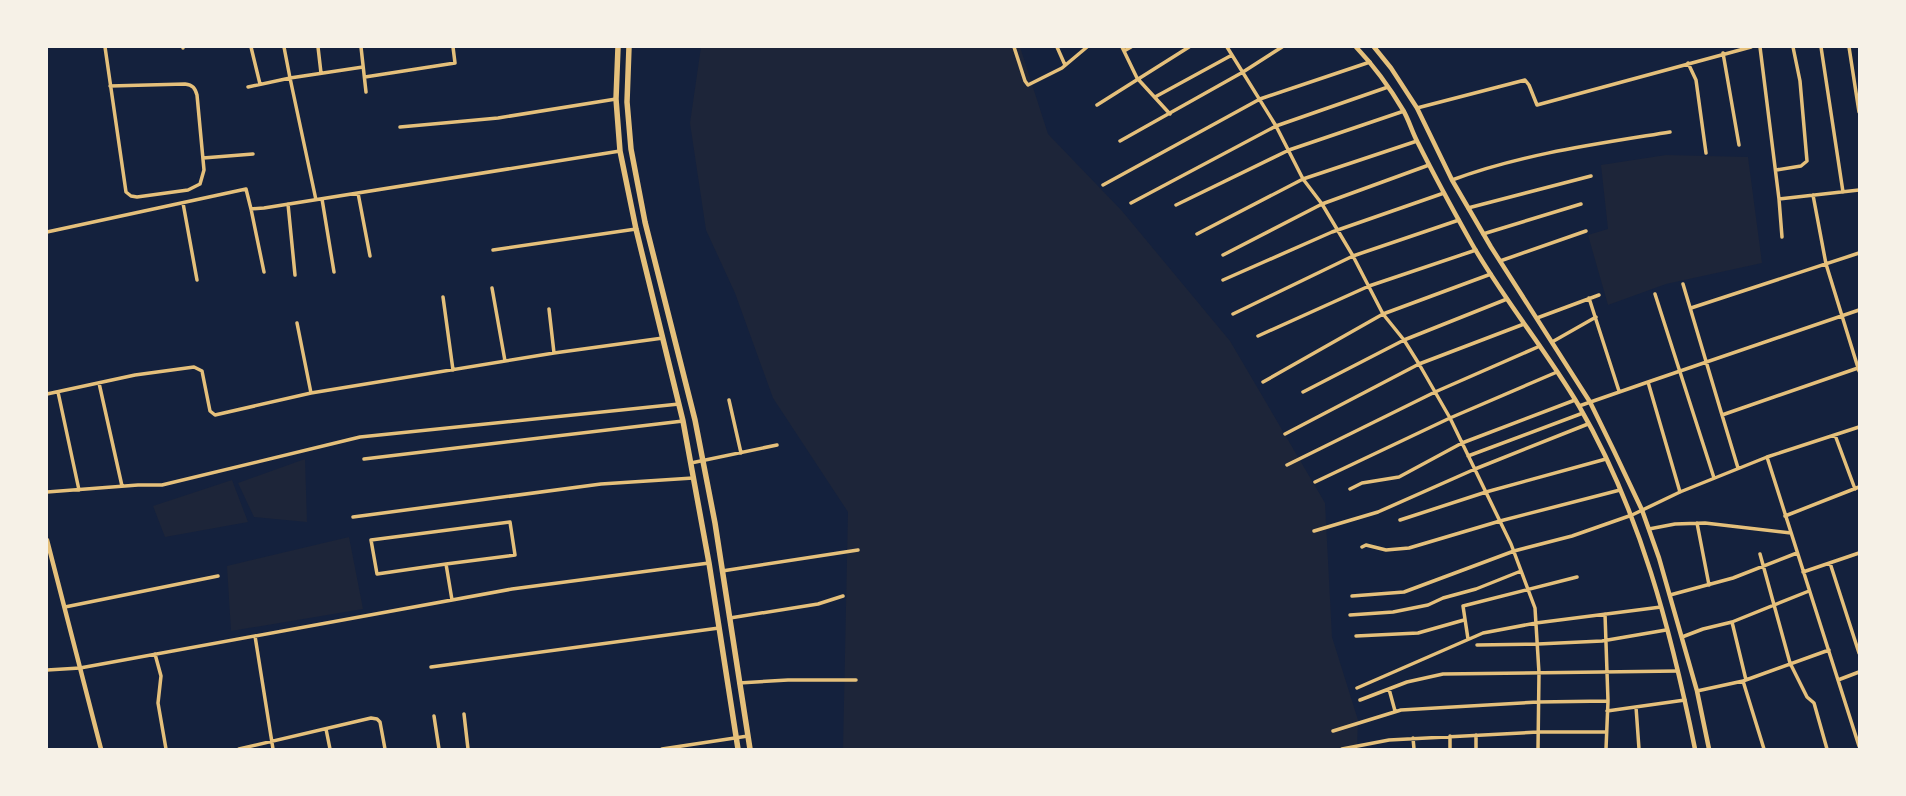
<svg xmlns="http://www.w3.org/2000/svg" width="1906" height="796" viewBox="0 0 1906 796" font-family="Quicksand,sans-serif">
  <rect width="100%" height="100%" fill="#14213d"/>
  <!-- green -->
  <path fill="#1d2539" d="M701,47H1020L1048,134L1122,211L1230,341L1325,503L1332,637L1358,720L1357,749H843L848,512L773,398L735,293L706,230L690,123Z
    M1666,155L1748,157L1762,263L1666,284L1608,305L1588,235L1608,229L1601,165Z
    M305,459L307,522L254,517L238,483Z
    M232,480L248,522L165,537L153,506Z
    M349,537L363,609L231,631L227,566Z"/>
  <g fill="none" stroke-linecap="round" stroke-linejoin="round">
    <!-- minor -->
    <path stroke="#e5c07b" stroke-width="3.5" d="M105,47L126,192L131,196L137,197L188,190L200,184L204,170L197,95C195,88 193,85 185,84L110,86
      M183,47V48
      M251,47L260,84
      M318,47L321,73
      M361,47L366,92
      M1014,47L1025,81L1028,85L1062,68L1087,47
      M1057,47L1065,65
      M1122,47L1137,78L1170,114
      M1227,47L1276,126L1303,179L1322,204L1353,256L1383,314L1404,340L1419,364L1450,418L1511,544L1535,608L1539,673L1538,749
      M1760,47L1779,199L1859,190
      M1821,47L1843,192
      M1849,47L1859,112
      M1124,51L1131,47
      M1723,53L1739,145
      M1688,63L1696,80L1706,153
      M365,77L455,63L453,47
      M248,87L290,78L284,47
      M1155,97L1232,55
      M1097,105L1189,47
      M1417,108L1525,80L1529,85L1537,105L1751,47
      M400,127L498,118L616,99
      M1120,141L1243,72L1282,47
      M203,158L253,154
      M1776,170L1801,166L1807,161L1800,81L1793,47
      M1452,180C1522,154 1596,144 1670,132
      M1103,185L1260,99L1370,62
      M358,193L370,256
      M1813,195L1826,264L1859,371
      M322,199L334,272
      M1779,199L1782,237
      M316,200L290,78L363,67
      M183,203L197,280
      M1131,203L1276,126L1388,87
      M288,204L295,275
      M1176,205L1289,150L1404,111
      M1468,208L1591,176
      M251,209L264,272
      M47,232L246,189L251,209L264,208L620,151
      M1197,234L1303,179L1417,141
      M1483,234L1581,204
      M493,250L636,229
      M1223,255L1322,204L1429,165
      M1500,261L1586,231
      M1223,280L1332,232L1444,193
      M1683,284L1722,415L1858,368
      M492,288L505,361
      M1655,294L1714,478
      M443,297L453,370
      M1589,298L1619,391
      M1691,308L1859,253
      M549,309L554,353
      M1233,314L1353,256L1459,220
      M1537,318L1599,295
      M1258,336L1369,286L1476,250
      M1552,342L1596,317
      M1263,382L1383,314L1491,274
      M99,383L122,486
      M58,392L79,490
      M1303,392L1404,340L1507,299
      M311,393L554,353L663,338
      M47,394L135,375L194,367L202,371L210,411L215,415L311,393L297,323
      M729,400L741,453
      M1579,406L1648,382
      M1722,415L1738,468
      M1285,434L1419,364L1524,324
      M1835,435L1855,489
      M1468,456L1583,413
      M1767,457L1859,427
      M364,459L683,421
      M691,463L777,445
      M1287,465L1435,392L1540,346
      M1315,482L1450,418L1557,372
      M1350,489L1362,483L1399,477L1462,443L1575,400
      M47,492L138,485H162L360,437L679,404
      M1680,492L1648,382L1859,310
      M1785,516L1859,487
      M353,517L601,484L693,478
      M1400,520L1486,492L1606,459
      M1697,523L1709,585
      M1649,529L1675,524L1705,523L1791,533
      M1314,531L1378,512L1475,469L1588,424
      M1362,547L1366,545L1386,550L1409,548L1500,521L1620,490
      M1760,554L1790,663L1807,697L1814,703L1827,749
      M1830,563L1859,653
      M446,564L377,574L371,540L510,522L515,555L446,564L452,600
      M722,571L858,550
      M1803,572L1859,553
      M1670,595L1733,578L1797,553
      M1352,596L1404,592L1514,551L1572,536L1632,515L1680,492L1767,457L1859,746
      M65,607L218,576
      M1605,614L1608,701L1606,749
      M1350,615L1393,612L1428,605L1443,598L1476,589L1521,571
      M730,618L818,604L843,596
      M1732,622L1746,680
      M255,636L273,749
      M1356,636L1418,633L1464,620
      M1682,637L1703,629L1732,622L1809,591
      M1468,639L1463,606L1577,577
      M1477,645L1538,644L1602,641L1666,630
      M155,654L161,676L158,703L166,749
      M431,667L719,628
      M47,670L80,668L512,589L709,563
      M1838,680L1859,672
      M1743,681L1764,749
      M739,683L788,680H856
      M1357,688L1483,633L1536,623L1661,607
      M1389,689L1395,711
      M1697,691L1743,681L1829,650
      M1360,700L1407,682L1443,674L1678,671
      M1636,707L1639,749
      M1607,711L1685,700
      M464,714L468,749
      M434,716L439,749
      M326,729L330,749
      M1333,731L1401,710L1538,702L1608,701
      M1476,735V749
      M1413,738L1414,749
      M239,749L371,718L377,719L380,722L385,749
      M662,749L748,736
      M1342,749L1389,740L1538,732H1606
      M1450,749V736"/>
    <!-- tertiary -->
    <path stroke="#e5c07b" stroke-width="4.5" d="M1356,47C1374,66 1390,88 1403,110C1409,120 1412,132 1418,143C1435,177 1453,210 1472,244C1504,300 1546,350 1579,406C1640,511 1671,631 1695,749
      M1374,47L1391,68L1417,108L1452,180L1491,247L1590,402L1614,451L1642,510L1659,558L1697,691L1709,749
      M47,540L101,749"/>
    <!-- primary -->
    <path stroke="#e5c07b" stroke-width="5.5" d="M618,47L616,99L620,151L636,229L683,421L709,563L738,749
      M629,47L627,102L631,149L645,222L695,420L715,523L750,749"/>
  </g>
  <!-- border -->
  <rect width="1906" height="796" fill="none" stroke="#f6f1e7" stroke-width="96"/>
</svg>
